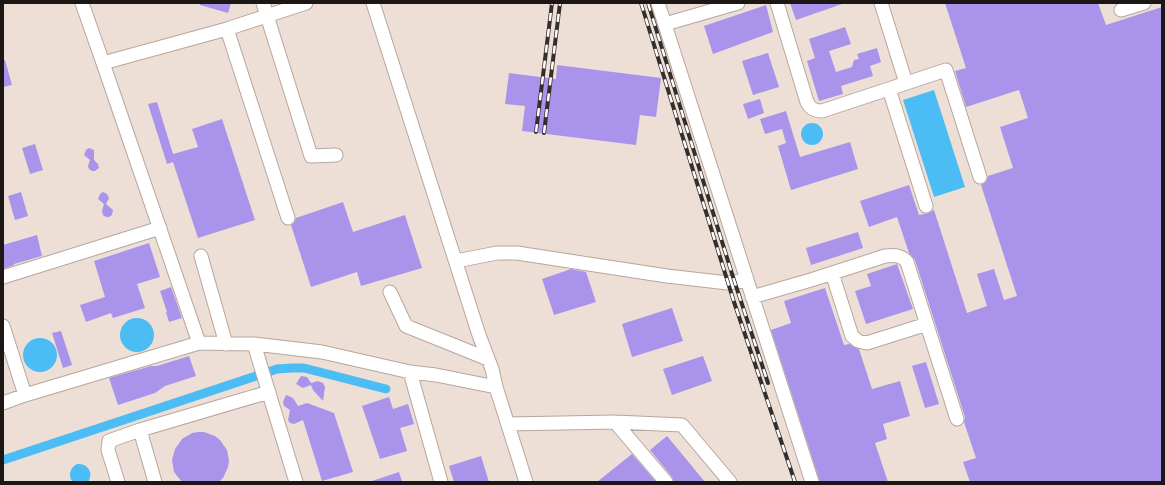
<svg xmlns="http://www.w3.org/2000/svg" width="1165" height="485" viewBox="0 0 1165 485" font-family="'Open Sans',sans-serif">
  <rect width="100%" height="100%" fill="#eddfd6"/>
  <!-- water -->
  <path fill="#4cbcf4" d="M934,90L965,187L934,197L903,100Z
    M801 134a11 11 0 1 1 22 0a11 11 0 1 1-22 0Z
    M120 335a17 17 0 1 1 34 0a17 17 0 1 1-34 0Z
    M23 355a17 17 0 1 1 34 0a17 17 0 1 1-34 0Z
    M77,464C88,463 94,473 88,482L72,481C68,475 70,468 77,464Z"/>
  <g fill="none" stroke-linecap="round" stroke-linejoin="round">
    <!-- canal -->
    <path stroke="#4cbcf4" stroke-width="9" d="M3,460L277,369L292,368H304L386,389"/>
  </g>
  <!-- building -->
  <path fill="#a993eb" d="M200,3H231L228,13L200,5Z
    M790,3H842V4L796,20Z
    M945,3H1098L1106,25L1162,7V482H970L963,462L976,458L964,422L965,417L915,260L909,253L897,217L869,227L860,201L909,185L919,215L929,213L934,210L967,313L987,306L977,274L994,269L1004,300L1017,296L981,185L986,182L988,176L1013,168L1000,127L1028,118L1019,90L966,107L955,71L966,68Z
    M766,5L773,32L713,54L704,26Z
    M845,27L851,44L829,51L836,72L852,67L854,60L859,59L857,54L877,48L881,62L870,66L873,76L841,86L843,94L819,101L807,61L815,58L809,39Z
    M768,53L779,87L753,95L742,61Z
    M3,60H5L12,85L3,87Z
    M557,65L661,78L656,117L640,115L636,145L522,131L525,106L505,104L509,73L556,79Z
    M760,99L764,113L748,119L743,104Z
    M157,102L173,154L198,147L192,129L222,119L255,220L198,238L173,162L167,164L148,104Z
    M786,111L800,157L850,142L858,169L791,190L778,146L786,143L782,129L765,134L760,119Z
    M35,144L43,170L30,174L22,148Z
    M89,148L94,150V160L98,164L99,168L95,171H92L89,169L88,166L90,160L84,155L86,150Z
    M21,192L28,216L15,220L8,196Z
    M103,192L107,194L109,198L106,204L113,210L112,215L109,217H106L103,215L102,211L104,204L98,199L100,194Z
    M343,202L353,232L405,215L422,268L361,286L357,272L311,287L291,225L294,223L296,218Z
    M858,232L863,248L811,265L806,248Z
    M37,235L42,256L14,264V265L3,269V245Z
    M149,243L160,277L137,284L145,308L113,318L111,313L86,322L80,305L105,297L94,261Z
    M897,264L913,309L866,324L855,291L871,286L867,274Z
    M571,269L586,272L596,302L554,315L542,279Z
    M171,287L182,318L169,322L166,312H167L160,291Z
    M825,288L844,345L849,344L859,349L872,389L900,381L910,416L883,424L887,439L875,443L888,482H820L771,330L791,323L784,301Z
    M672,308L683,341L632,357L622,324Z
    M61,331L72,365L63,368L52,333Z
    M189,356L196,376L165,386L155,393L118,405L109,378L151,366H157Z
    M703,356L712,381L672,395L663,369Z
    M926,362L939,404L925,408L912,366Z
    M301,376L307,377L311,383L318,381L323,383L325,387L323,401L313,390L311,385L303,388L296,384Z
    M286,395L293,398L298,406L307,403L334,413L353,472L322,481L303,420L294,424L290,423L288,420L290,410L284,406L283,402Z
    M389,397L393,409L408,404L414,424L400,428L407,451L380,459L362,406Z
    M198,432H204L215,436L220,440L227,450L229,461L228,467L223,478L219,482H182L174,472L172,460L175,449L182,439L192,433Z
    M667,436L705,482H674L672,477L650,450Z
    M632,454L656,482H597Z
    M481,456L489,482H454L449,466Z
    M399,472L402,481L397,482H372V481Z"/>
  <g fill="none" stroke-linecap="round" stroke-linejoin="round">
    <defs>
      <path id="minor" d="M82,3L103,63
        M263,3L311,156L336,155
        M373,3L479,335L492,369L496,387L526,482
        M658,3L812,482
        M777,3L807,102C810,108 814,111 822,111L946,70L980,177
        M881,3L906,83
        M1121,10L1144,3
        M665,24L738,3
        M227,29L288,218
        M889,89L926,206
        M201,256L226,344
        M456,261L497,253H517L667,276L728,283L746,280
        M832,273L852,336L858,341L867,343L927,324
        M3,277L160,228
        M390,292L406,326L488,359
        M752,297L811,280L885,256C895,255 901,255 907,262L957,419
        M3,326L25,395
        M199,343L254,344L322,352L410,372L436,375L496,387
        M254,344L296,482
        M410,372L441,482
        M3,403L25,395L199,343L103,63L227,29L306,3
        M615,422L666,482
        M508,424L615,422L682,425L730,482
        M118,482L108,450L109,441L140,430
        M155,482L140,430L269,392"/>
    </defs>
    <!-- minor casing -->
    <use href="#minor" stroke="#b4a79f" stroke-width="15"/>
    <!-- minor -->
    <use href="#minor" stroke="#fff" stroke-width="13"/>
    <defs>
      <path id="rail" d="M641,3L734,302L795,482
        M648,3L733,277L768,383
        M536,132L552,3
        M544,133L560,3"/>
    </defs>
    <!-- rail casing -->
    <use href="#rail" stroke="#352f2c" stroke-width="4"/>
    <!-- rail -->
    <use href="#rail" stroke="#fff" stroke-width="2.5" stroke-dasharray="8" stroke-linecap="butt"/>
  </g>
  <!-- border -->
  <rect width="1165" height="485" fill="none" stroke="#1c1715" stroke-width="8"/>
</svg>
